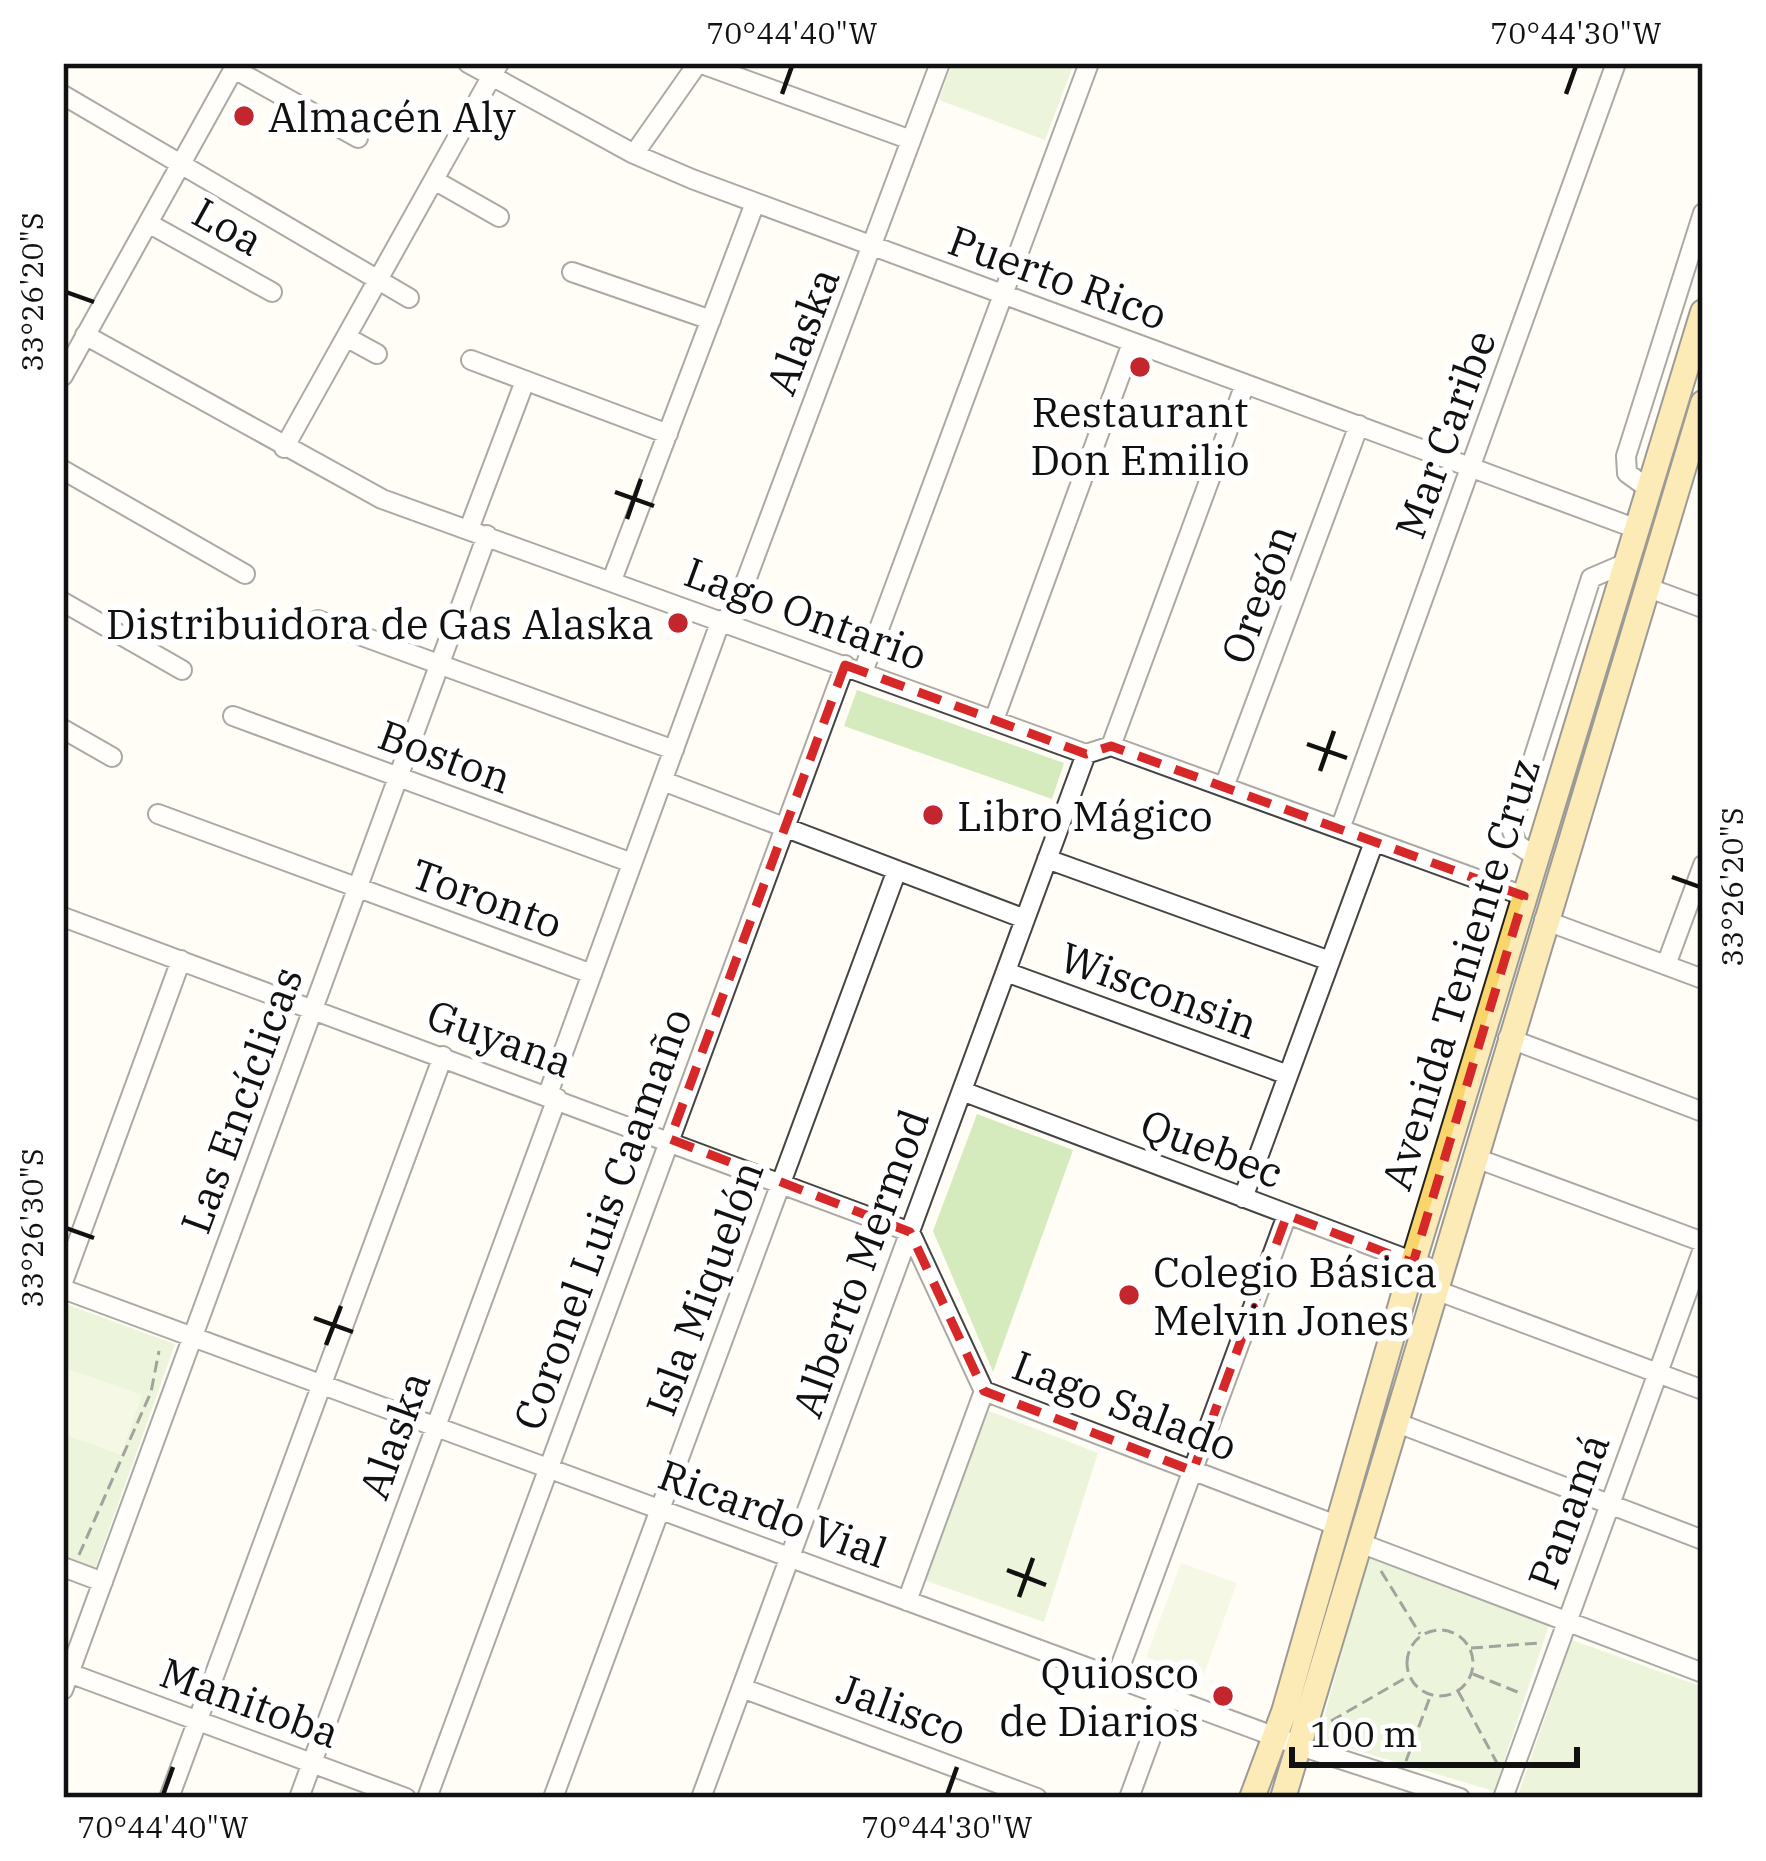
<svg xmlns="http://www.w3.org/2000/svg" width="1766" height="1861" viewBox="0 0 1766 1861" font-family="'IBM Plex Serif',serif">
  <rect width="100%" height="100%" fill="#fffdf5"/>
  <!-- green -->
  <path fill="#d5ebbd" d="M952,63H1074L1045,140L939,100Z
    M857,690L1064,763L1052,799L844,726Z
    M977,1114L1073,1150L993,1372L933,1231Z
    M63,1303L175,1344L94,1572L63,1559Z
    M984,1409L1098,1453L1044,1622L921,1579Z
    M1368,1558L1549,1625L1494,1791L1318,1739Z
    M1572,1640L1703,1687V1798L1518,1795Z"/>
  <!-- pitch -->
  <path fill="#e6f2cf" d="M63,1367L142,1395L121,1455L63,1434Z
    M1181,1563L1237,1583L1203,1677L1146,1657Z"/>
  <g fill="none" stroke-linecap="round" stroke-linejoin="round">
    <defs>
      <path id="minor" d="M468,63L634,154L692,179L1637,529
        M699,63L911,140
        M234,69L358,138
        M63,95L409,298
        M634,154L698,63
        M434,180L499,217
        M148,223L272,292
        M572,272L711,320
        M85,335L382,499L1086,754L1111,746L1524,896
        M346,337L377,354
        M471,360L668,434
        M63,376L237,63
        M284,448L499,63
        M63,470L245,574
        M1649,489L1627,473L1626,456L1703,213
        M469,529L525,381
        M612,580L755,203
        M1646,587L1703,608
        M63,602L182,670
        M318,620L674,750
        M730,623L940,63
        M863,672L1089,63
        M233,716L632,863
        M994,720L1132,343
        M63,729L112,757
        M1111,746L1245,384
        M663,781L1025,919
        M1224,787L1359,425
        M158,814L592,974
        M1340,829L1616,63
        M1536,857L1517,844L1511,828L1591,578L1626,563
        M1047,859L1330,961
        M63,917L910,1232L984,1391L1336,1525
        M1544,920L1703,979
        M1666,965L1703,865
        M1006,972L1288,1075
        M1508,1038L1703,1112
        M962,1091L1438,1271
        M548,1094L721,620
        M1473,1157L1703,1242
        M1243,1198L1374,842
        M63,1282L181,960
        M63,1289L1303,1747L1460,1798
        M1433,1289L1703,1390
        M1395,1422L1703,1540
        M1360,1543L1703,1673
        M63,1567L103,1582
        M907,1601L984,1391
        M69,1673L406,1798
        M1116,1678L1287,1215
        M742,1688L1037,1798
        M63,1690L487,535
        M169,1798L443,1056
        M299,1798L557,1098
        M427,1798L845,665
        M553,1798L897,870
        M701,1798L1086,754
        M1129,1798L1166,1697
        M1503,1798L1703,1249"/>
      <path id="major" d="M1252,1798L1284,1712L1413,1263L1703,312
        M1283,1798L1703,403"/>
    </defs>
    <!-- minor casing -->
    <use href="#minor" stroke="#444" stroke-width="22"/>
    <!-- major casing -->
    <use href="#major" stroke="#222" stroke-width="28"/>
    <!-- path -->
    <path stroke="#333" stroke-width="3" stroke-dasharray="12 6" stroke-linecap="butt" d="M79,1555L151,1392L159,1351
      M1381,1571L1420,1634
      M1407 1663a33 33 0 1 1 66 0a33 33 0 1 1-66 0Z
      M1471,1648L1540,1643
      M1473,1674L1520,1693
      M1458,1691L1497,1763
      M1331,1721L1409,1676
      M1406,1761L1430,1697"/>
    <!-- minor -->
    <use href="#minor" stroke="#fff" stroke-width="18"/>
    <!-- major -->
    <use href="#major" stroke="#f9d66b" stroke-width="24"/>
  </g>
  <!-- marked area -->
  <path d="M0 0H1766V1861H0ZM845,665L1086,754L1111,746L1524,896L1413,1263L1287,1215L1193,1471L984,1391L910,1232L670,1139Z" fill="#fffdf5" fill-opacity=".55" fill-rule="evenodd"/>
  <path fill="none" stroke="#d62828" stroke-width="9" stroke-dasharray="24 15" stroke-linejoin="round" d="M845,665L1086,754L1111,746L1524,896L1413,1263L1287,1215L1193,1471L984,1391L910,1232L670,1139Z"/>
  <!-- ticks -->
  <path fill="none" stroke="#111" stroke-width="4.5" d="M782,94L792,66M1566,94L1576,66M66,292L94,302M615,492L654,506M627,519L641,479M1307,744L1347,758M1320,771L1334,731M1672,877L1700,887M66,1228L94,1238M314,1318L353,1332M326,1345L341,1306M1007,1570L1046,1585M1019,1597L1033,1558M163,1795L173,1767M947,1795L957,1767"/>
  <!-- markers -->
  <g fill="#c4262e" stroke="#fff" stroke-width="4.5">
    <circle cx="244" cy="116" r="12"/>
    <circle cx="1140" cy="367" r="12"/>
    <circle cx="678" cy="623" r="12"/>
    <circle cx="933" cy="815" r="12"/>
    <circle cx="1129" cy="1295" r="12"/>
    <circle cx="1223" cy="1696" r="12"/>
  </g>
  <g text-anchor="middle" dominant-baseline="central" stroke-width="12" stroke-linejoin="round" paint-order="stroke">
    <!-- poi labels -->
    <g font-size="42" fill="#111" stroke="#fff" text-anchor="start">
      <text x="268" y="116">Almacén Aly</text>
      <text x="1140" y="411" text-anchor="middle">Restaurant<tspan x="1140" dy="48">Don Emilio</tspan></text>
      <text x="654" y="623" text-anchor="end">Distribuidora de Gas Alaska</text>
      <text x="957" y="815">Libro Mágico</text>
      <text x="1153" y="1271">Colegio Básica<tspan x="1153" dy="48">Melvin Jones</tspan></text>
      <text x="1199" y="1672" text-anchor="end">Quiosco<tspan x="1199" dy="48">de Diarios</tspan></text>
    </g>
    <!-- street labels -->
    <g font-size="42" fill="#111" stroke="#fff">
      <text transform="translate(228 226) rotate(29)">Loa</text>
      <text transform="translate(1058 277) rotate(20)">Puerto Rico</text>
      <text transform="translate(802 331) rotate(-69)">Alaska</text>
      <text transform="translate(1445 434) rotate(-70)">Mar Caribe</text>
      <text transform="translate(1258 594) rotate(-70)">Oregón</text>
      <text transform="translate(806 613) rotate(20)">Lago Ontario</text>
      <text transform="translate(445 756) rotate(20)">Boston</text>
      <text transform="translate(487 898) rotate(20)">Toronto</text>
      <text transform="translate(1460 974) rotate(-73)">Avenida Teniente Cruz</text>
      <text transform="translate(1159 990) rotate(20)">Wisconsin</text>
      <text transform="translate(500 1038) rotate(20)">Guyana</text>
      <text transform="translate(241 1100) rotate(-70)">Las Encíclicas</text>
      <text transform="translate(1212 1148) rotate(21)">Quebec</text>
      <text transform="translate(602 1219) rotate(-70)">Coronel Luis Caamaño</text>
      <text transform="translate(860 1263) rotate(-70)">Alberto Mermod</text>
      <text transform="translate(704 1288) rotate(-70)">Isla Miquelón</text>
      <text transform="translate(1125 1405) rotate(21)">Lago Salado</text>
      <text transform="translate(394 1435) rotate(-70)">Alaska</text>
      <text transform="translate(1568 1511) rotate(-70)">Panamá</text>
      <text transform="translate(773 1513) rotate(20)">Ricardo Vial</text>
      <text transform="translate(250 1702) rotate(20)">Manitoba</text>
      <text transform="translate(902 1709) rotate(20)">Jalisco</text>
    </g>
  </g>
  <!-- border -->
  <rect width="1766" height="1861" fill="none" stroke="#ffffff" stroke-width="132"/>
  <!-- scale -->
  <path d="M1292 1747v18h285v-18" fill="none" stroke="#111111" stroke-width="6"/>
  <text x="1310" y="1747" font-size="36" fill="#111111" stroke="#ffffff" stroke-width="9" paint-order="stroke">100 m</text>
  <rect x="66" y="66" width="1634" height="1729" fill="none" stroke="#111" stroke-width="4.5"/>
  <g font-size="30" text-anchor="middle" fill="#111">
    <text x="792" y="44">70°44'40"W</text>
    <text x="1576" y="44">70°44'30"W</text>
    <text transform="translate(33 292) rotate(-90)" y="10">33°26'20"S</text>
    <text transform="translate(1733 887) rotate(-90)" y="10">33°26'20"S</text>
    <text transform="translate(33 1228) rotate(-90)" y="10">33°26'30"S</text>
    <text x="163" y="1838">70°44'40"W</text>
    <text x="947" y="1838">70°44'30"W</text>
  </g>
</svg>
